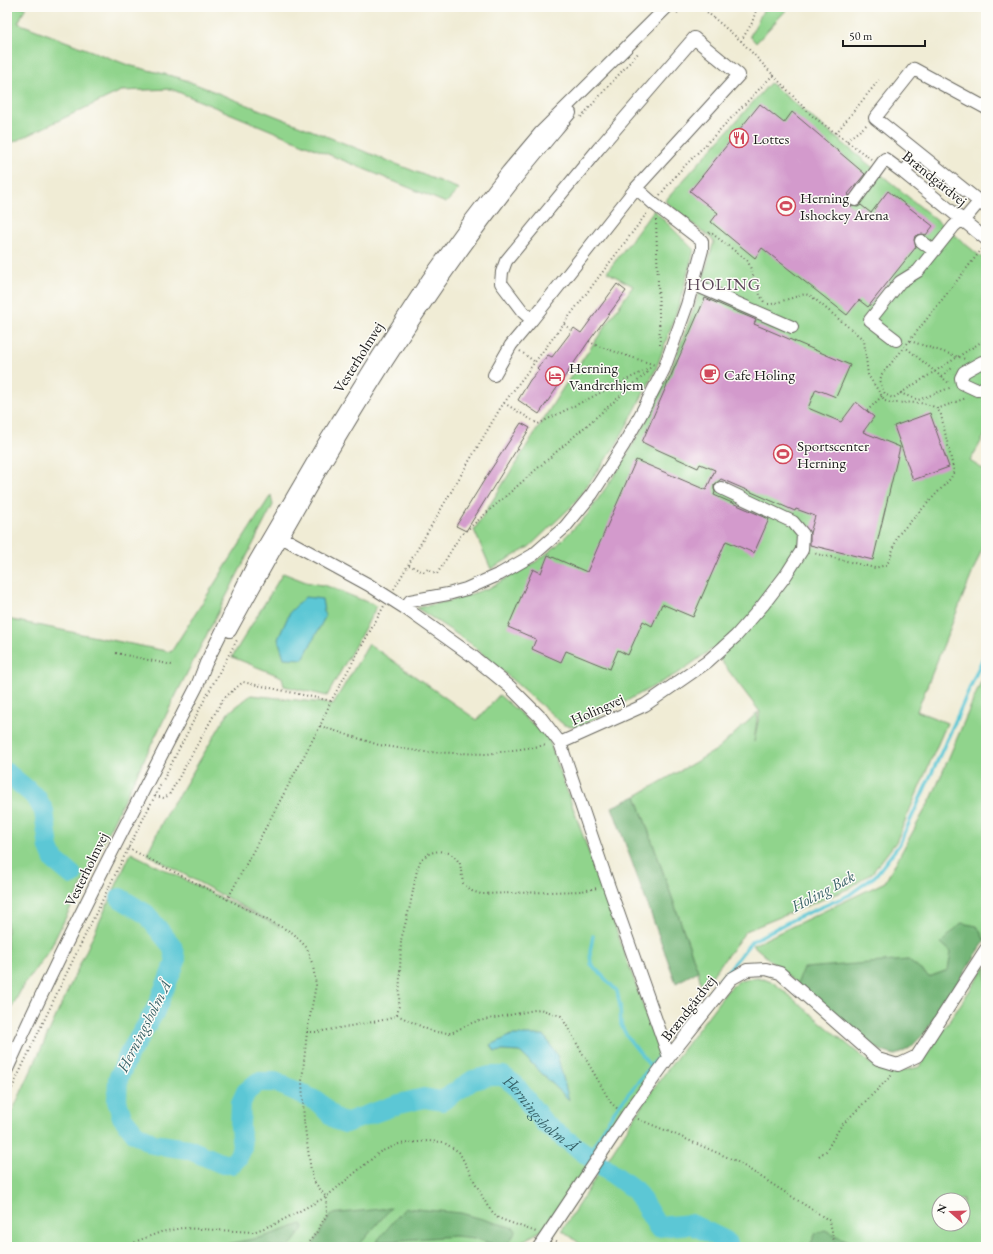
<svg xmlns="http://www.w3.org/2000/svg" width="993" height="1254" viewBox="0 0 993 1254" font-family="'EB Garamond',serif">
  <rect width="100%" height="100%" fill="#fdfcf7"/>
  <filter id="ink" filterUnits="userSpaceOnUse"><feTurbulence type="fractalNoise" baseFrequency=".025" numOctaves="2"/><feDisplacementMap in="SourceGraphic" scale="8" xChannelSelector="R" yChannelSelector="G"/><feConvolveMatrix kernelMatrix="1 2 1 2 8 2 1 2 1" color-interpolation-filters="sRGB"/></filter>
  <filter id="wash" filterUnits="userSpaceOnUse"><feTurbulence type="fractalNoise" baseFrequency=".012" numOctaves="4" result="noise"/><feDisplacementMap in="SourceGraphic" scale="16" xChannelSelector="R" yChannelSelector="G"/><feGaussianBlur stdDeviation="0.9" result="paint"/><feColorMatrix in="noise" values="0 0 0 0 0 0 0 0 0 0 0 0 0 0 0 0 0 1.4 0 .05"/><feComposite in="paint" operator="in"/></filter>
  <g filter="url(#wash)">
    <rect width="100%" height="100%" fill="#f0ecd5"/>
    <!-- green -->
    <path fill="#90d48c" stroke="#567854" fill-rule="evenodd" d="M7,7H26L18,23L128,65L180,78L459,189L446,203L171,89L121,91L7,145Z
      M765,7H789L756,43L750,36Z
      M770,83L986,261V433L970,461L986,471V539L917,711L947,723L896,842L872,873L848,889L746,931L702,989L698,971L636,796L718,749L758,712L754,742L760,712L712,649L680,672L577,728L564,725L470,643L417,608L453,600L489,588L537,561L555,547L587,515L618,470L641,431L671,370L695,306L714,241L665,201Z
      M654,210L694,250L679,305L656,369L633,414L616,445L573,505L529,547L491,569L474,530L563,388L633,286L607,272Z
      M271,495L273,505L180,687L50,949L23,986L7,1017V619L171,652Z
      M283,573L306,582L327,586L377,606L327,696L284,686L282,677L232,657Z
      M369,644L477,720L499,695L548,737L662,1059L546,1228L512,1247H7V1123L131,853L280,927L147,854L168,810L182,790L228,713L251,695L333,704Z
      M986,670V939L985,941L977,926L952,952L948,970L929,977L908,960L797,984L753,945L885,882L932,797Z
      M986,966V1247H584L562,1230L653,1089L727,991L740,980L758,977L774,983L871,1064L898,1072L919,1067ZM939,1200H963V1224H939Z"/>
    <!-- forest -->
    <path fill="#74b678" stroke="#48694a" d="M636,796L698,971L676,983L612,807Z
      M961,923L977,926L985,941L924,1034L911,1047L903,1052L895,1055L884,1052L876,1048L797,984L804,968L908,960L929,977L948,970L951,952L941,943Z
      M391,1208L360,1244C348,1245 323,1251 313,1245L331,1214Z
      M405,1208L461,1213L514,1228L516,1231L509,1243L505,1246H498L474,1238L455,1236L376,1242Z
      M302,1224L304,1227L294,1241L288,1247H213L263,1237Z
      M825,1230L861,1247H814L811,1243L816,1233Z"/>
    <!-- water -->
    <path fill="#5cc7d5" stroke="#3c7278" d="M305,597L322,599L325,617L303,659L284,658L278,639L290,612Z
      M512,1035H544L557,1055L569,1100L520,1052L503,1051L495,1052L491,1045Z"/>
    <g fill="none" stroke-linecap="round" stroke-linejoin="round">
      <!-- stream -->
      <path stroke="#5cc7d5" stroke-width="3.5" d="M593,936L590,952L591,964L617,991L620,1006L621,1025L628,1038L651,1067
        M675,1036L752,941L792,920L849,895L875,876L899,845L954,724L986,651
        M588,1155L615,1110L660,1055"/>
      <!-- river -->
      <g stroke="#5cc7d5" stroke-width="20">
        <path d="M7,773L36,797L44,811L49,848L54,860L72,875"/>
        <path id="s1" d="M120,898L146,914L172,946L176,961L154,1013L129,1054L118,1079L117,1101L122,1117L135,1133L153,1144L188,1149L223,1164H232L238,1157L242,1148L240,1127L241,1103L246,1092L258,1082H275L296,1091L318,1102L336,1120L345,1123L399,1104L424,1098L442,1101L473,1080L490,1076H503L515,1085L545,1124L636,1191L658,1227L691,1224L726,1241L728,1247"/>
      </g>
    </g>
    <g id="blocks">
      <!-- building -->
      <path fill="#d39acc" d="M760,104L784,123L792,112L865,174L848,194L849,195L848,199V203L851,206L858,207L861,205L871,213L888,191L933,226L926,235L922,234L915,236L914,240L916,247L868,307L859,300L847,315L762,248L755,258L711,222L718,213L690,191Z
        M617,284L626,291L589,341L539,414L518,400L530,380L539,370L537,368L548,355L552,357L574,328L581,333Z
        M705,298L756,320L754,324L850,365L836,397L816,389L808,408L841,422L856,402L874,417L863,432L900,447L873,560L810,545V533L815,516L796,509L795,511L721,479L714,485V489L715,492L714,495L769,519L754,553L726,541L693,617L662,604L652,626L643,621L628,655L618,650L610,669L566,651L561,662L532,649L536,639L508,627L533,569L541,573L548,555L587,572L636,460L706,490L715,470L700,464L698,468L654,448L642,442Z
        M930,413L949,467L913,480L894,426Z
        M521,423L530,428L466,531L456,526L488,474Z"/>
    </g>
  </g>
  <g filter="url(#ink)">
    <use href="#blocks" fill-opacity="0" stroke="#66655d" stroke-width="1"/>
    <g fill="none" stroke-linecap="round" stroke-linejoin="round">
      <defs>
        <path id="minor" d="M986,108L914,69L875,118L986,207
          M904,173L918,153
          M855,200L885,159L904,173L986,239
          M963,221L979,202
          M921,241L934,251
          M693,284L792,327
          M896,340L870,320L900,282L918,271L954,226L961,220
          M986,364L982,362L964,372L961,378L962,383L977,390L986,387
          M494,375L511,345L532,320L636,188L739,75L694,38L599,148L506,261L502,272L501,283L523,312L532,320
          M274,533L369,585L405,608L471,655L510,687L541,718L560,743
          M405,608L410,601L448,594L466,589L500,574L533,555L565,527L592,494L623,446L641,414L664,369L687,305L702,250V241L654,204L636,188
          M230,631C314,477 402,324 511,185C530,160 550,137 570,113
          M669,1057L609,887L560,743L645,705L707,662L736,636L763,605L786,575L802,550L803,534L793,522L721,488
          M7,1069C66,939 132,812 197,686L206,663L223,629L240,591L255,561L321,448L378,356L428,279L469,222L508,171L540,133L667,7
          M539,1247L627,1115L669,1057L731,979L747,970L766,969L780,973L878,1059L898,1065L917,1056L986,949"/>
      </defs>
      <!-- minor casing -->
      <use href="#minor" stroke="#66655d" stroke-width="14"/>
      <!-- path -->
      <path stroke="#66655d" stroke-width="2" stroke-dasharray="1 3" stroke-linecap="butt" d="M701,7L741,41L811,115L871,159
        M677,13L683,7
        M741,41L752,23L757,7
        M581,117L639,52
        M836,133L879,80
        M847,141C853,134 861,131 867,124
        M660,195L676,175L773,75
        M656,220L660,346
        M709,233L710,232L748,261L760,295L764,302
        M768,304H772L805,294L811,296L864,340L868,375L885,401L891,403C902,403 922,401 932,406C937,408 939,411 941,415L952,463L954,471L951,478L898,535L889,561L886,565L875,568L813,553
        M564,324L572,331
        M589,341L595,345L655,365
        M910,341L965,359
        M907,344L982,249
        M904,346L950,384
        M903,349L882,374L880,380C883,390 882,394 893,398L986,339
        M520,351L535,362
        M942,377L948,370L953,368
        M900,393L918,400L952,387
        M504,403L532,420
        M937,409L966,398
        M867,411L882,396
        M535,422L538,424L652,367
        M409,565L423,572L428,569L437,574L460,536L649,371
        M394,589L501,407L647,213
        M116,653L172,665
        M320,726L379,745L424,752L487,754L547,745
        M155,796L164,798L169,795L223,699L243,682L331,701
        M128,848L293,933L307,948L313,966L316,985L307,1032L302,1081L304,1121L311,1171L313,1180L326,1197L327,1214L316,1233L305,1247
        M227,900L320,726L331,701L384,606
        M397,1015L433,1032L451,1033L474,1022L540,1009L561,1016L611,1103L618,1109
        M307,1032H317L389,1019L397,1015L399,1006L401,940L410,906L417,870L421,859L430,853L439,851L449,853L456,858L460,864L463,883L472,891L481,894L581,891L598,888
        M7,1099C55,996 105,893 157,792C183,741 209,690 237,640
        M638,1119L672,1133L736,1161L830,1221L835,1247
        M819,1156L826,1151L841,1126L892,1075
        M556,1241L568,1247
        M128,1247L137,1241L161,1232L182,1228L253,1232L275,1224L326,1197L380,1152L399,1144L428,1141L443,1142L459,1152L488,1207L498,1218L536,1232"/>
      <!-- minor -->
      <use href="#minor" stroke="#fff" stroke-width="12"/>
    </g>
  </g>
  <!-- icons -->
  <defs>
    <symbol id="restaurant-ring" viewBox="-11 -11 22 22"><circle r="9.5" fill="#fdfcf7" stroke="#d1495b" stroke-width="1.5"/><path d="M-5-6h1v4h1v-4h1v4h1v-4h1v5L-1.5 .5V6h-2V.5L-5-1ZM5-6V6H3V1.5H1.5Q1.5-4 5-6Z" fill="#d1495b"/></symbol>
    <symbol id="stadium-ring" viewBox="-11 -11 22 22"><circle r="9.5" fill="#fdfcf7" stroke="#d1495b" stroke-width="1.5"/><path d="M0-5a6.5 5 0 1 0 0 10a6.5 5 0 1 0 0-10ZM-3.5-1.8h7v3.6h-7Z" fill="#d1495b"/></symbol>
    <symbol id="cafe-ring" viewBox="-11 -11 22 22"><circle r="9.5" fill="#fdfcf7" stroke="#d1495b" stroke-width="1.5"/><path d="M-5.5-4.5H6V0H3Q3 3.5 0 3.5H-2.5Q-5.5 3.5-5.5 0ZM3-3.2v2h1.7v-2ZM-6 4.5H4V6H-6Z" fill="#d1495b"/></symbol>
    <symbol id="hotel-ring" viewBox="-11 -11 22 22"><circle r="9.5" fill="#fdfcf7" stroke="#d1495b" stroke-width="1.5"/><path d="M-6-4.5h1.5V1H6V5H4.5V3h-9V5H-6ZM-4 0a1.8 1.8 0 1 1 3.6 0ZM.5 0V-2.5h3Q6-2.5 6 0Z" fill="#d1495b"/></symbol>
  </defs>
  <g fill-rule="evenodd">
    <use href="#restaurant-ring" x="728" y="127" width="22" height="22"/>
    <use href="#stadium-ring" x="775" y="195" width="22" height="22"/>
    <use href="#cafe-ring" x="699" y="363" width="22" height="22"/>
    <use href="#hotel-ring" x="544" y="365" width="22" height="22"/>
    <use href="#stadium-ring" x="772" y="443" width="22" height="22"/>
  </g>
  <g text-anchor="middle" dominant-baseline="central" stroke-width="3" stroke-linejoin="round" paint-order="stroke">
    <!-- poi labels -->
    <g font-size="15" fill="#1c1c1c" stroke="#fdfcf7" text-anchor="start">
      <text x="753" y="138">Lottes</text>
      <text x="800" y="197">Herning<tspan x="800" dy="17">Ishockey Arena</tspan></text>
      <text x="569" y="367">Herning<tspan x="569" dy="17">Vandrerhjem</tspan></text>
      <text x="724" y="374">Cafe Holing</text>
      <text x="797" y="445">Sportscenter<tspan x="797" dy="17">Herning</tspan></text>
    </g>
    <!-- street labels -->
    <g font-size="15" fill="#1c1c1c" stroke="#fdfcf7">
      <text transform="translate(935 178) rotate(39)">Brændgårdvej</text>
      <text transform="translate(358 357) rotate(-58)">Vesterholmvej</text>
      <text transform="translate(597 709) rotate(-24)">Holingvej</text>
      <text transform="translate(86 869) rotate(-64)">Vesterholmvej</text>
      <text transform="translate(688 1008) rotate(-52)">Brændgårdvej</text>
    </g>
    <!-- water labels -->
    <g font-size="16" font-style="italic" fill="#366066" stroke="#fdfcf7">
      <text transform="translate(823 891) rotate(-28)">Holing Bæk</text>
      <text transform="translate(144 1026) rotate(-63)">Herningsholm Å</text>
      <text stroke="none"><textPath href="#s1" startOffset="796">Herningsholm Å</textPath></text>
    </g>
    <!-- quarter labels -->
    <g font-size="17" letter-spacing="1" fill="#5c485a" stroke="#fdfcf7">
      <text x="724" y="284">HOLING</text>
    </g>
  </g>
  <!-- margin -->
  <rect width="993" height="1254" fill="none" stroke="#fdfcf7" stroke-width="24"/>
  <!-- north arrow -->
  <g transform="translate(951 1212) rotate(290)"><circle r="19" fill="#fdfcf7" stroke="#a3a29f"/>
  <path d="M0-3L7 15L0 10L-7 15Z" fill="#d1495b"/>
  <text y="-6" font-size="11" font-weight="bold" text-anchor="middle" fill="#1c1c1c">N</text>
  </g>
  <!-- scale -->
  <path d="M843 40v6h82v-6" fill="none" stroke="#1c1c1c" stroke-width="2"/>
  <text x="849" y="40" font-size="12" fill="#1c1c1c" stroke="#fdfcf7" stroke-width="3" paint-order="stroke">50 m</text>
</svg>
